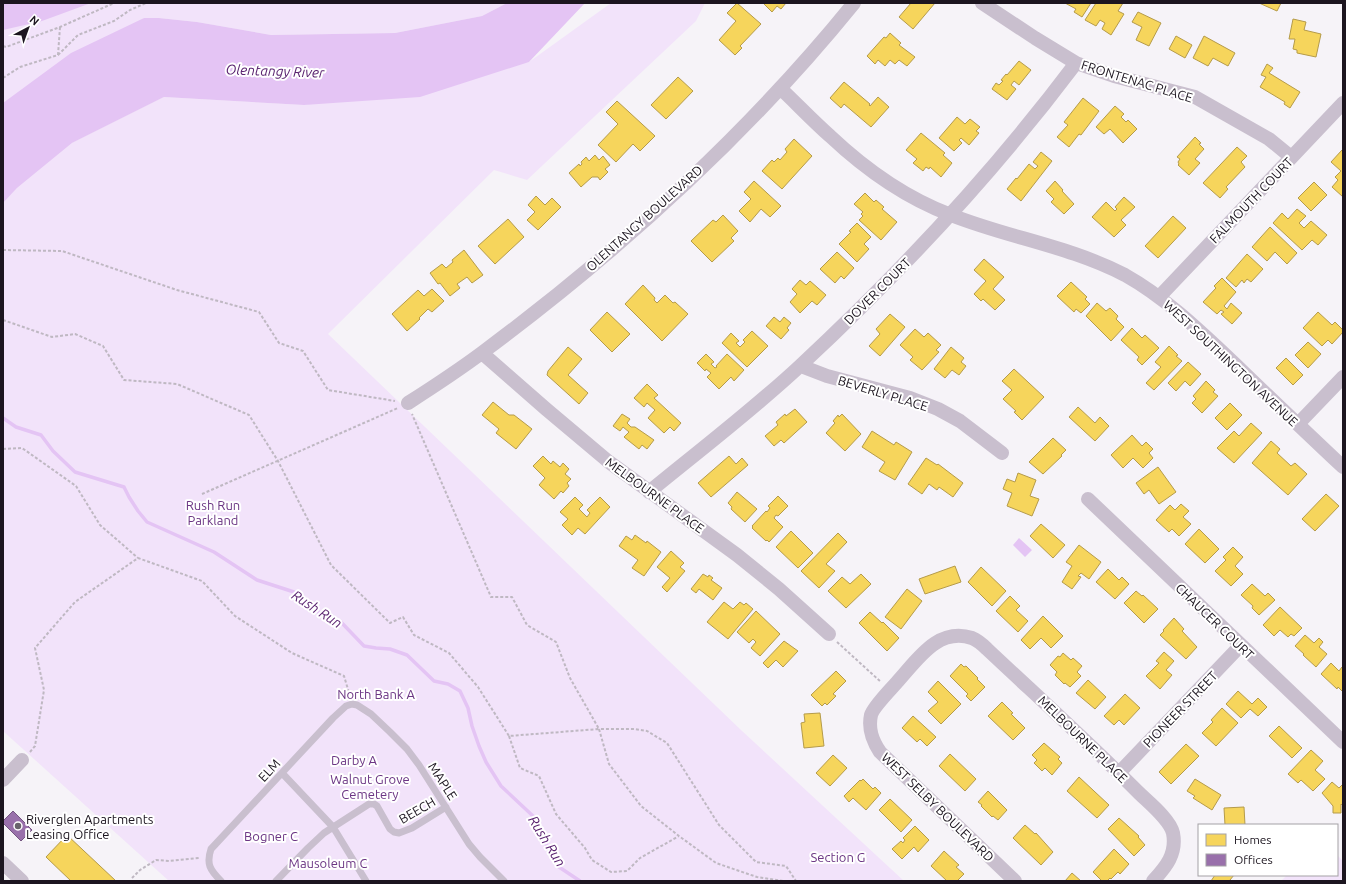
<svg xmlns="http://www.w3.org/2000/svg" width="1346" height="884" viewBox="0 0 1346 884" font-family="Ubuntu,sans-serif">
  <rect width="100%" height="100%" fill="#f6f3f8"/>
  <!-- green -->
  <path fill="#f2e3fa" d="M3,3H507L482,16L395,33L271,35L197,22L159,18H144L3,103Z
    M611,3H705L696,21L527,180L494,170L328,334L741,730L904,881H169L3,731V203L17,188L72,143L164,97L304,105L529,62Z
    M1337,855L1343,861V881H1281L1287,875H1337Z"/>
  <!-- water -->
  <path fill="#e4c4f4" d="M3,3H91L42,21L3,30Z
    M507,3H585L529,62L420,97L304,105L164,97L72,143L17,188L3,203V103L71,53L144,18H159L197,22L271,35L395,33L482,16Z
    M1019,538L1032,550L1025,557L1013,545Z"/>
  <!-- homes -->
  <path fill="#f6d55c" stroke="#b59b4a" d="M737,3L761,24L740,46L742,48L735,55L719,40L736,21L727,13Z
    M763,3H786L781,9L777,6L772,12Z
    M911,3H935L913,29L899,17Z
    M1065,3H1091L1082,17L1074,12L1076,9Z
    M1096,3H1123L1118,11L1124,14L1111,35L1102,29L1105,23L1100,20L1096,26L1085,20Z
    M1259,3H1281L1277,11Z
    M1138,12L1161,23L1149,46L1136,40L1142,27L1132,22Z
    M1293,19L1306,22L1304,30L1321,34L1316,57L1297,53V50L1293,49L1295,39H1289Z
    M890,33L901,43L899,45L915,57L907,66L899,60L895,64L890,60L885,66L878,60L875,64L867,56L884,37L886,38Z
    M1176,36L1192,45L1185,58L1169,49Z
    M1204,36L1235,53L1228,66L1213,58L1208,66L1193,58Z
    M1019,61L1031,70L1019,85L1014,81L1011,85L1016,89L1007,100L992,89L996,83L999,85L1003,81L1001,80L1006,74L1007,75Z
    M1267,64L1273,68L1269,73L1300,92L1290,108L1284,104L1285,102L1260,87L1266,77L1261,75Z
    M678,77L693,91L666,119L651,105Z
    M844,82L870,104L869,105L870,106L878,97L889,107L871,127L844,104L841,108L830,98Z
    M1083,98L1099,111L1081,135L1079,134L1069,147L1057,137L1068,125L1064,122Z
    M617,101L655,136L640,151L633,144L616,162L598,145L618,124L606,112Z
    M1115,106L1124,114L1121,117L1126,122L1128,120L1137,129L1123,143L1110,129L1104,134L1096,127Z
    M957,117L965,124L970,119L980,127L976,131L979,133L969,145L961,138L959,140L962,143L954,151L939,138Z
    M921,133L945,153L943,155L952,163L941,177L930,167L929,169L926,167L923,171L913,163L917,159L906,150Z
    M1195,137L1201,143L1199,144L1204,149L1195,159L1200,163L1189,175L1178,165L1179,164L1178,162L1180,159L1177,157Z
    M794,139L812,156L782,189L762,171L772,160L774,162L778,158L780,160L787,152L785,149Z
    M1237,147L1247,156L1241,162L1245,167L1226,187L1228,189L1220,198L1203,183Z
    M1342,150L1343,151V197L1332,187L1338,180L1335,177L1341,171L1331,162Z
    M1041,152L1052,161L1021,201L1007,189L1016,178L1017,179L1029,164L1035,169L1038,166L1033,162Z
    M595,155L599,160L603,156L610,165L605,169L608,172L600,180L598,177H592L581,187L569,173L579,164L580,166L582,164L581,162L586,157L589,161Z
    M754,181L781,206L770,217L761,209L750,222L739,211L751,199L744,192Z
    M1055,181L1063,190L1062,191L1074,204L1064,214L1051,202L1054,199L1046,191Z
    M1314,182L1327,195L1311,211L1298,198Z
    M865,193L874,202L876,200L884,207L882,209L897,222L881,240L859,220L863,216L861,214L863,212L854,204Z
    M536,196L545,205L552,198L561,207L538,230L527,220L535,212L528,205Z
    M1124,197L1135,207L1121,220L1126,225L1114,237L1092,217L1106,202L1115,211L1117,209L1115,207Z
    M1297,209L1306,216L1299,223L1304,228L1311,221L1327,235L1318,245L1312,240L1302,250L1273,223L1282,213L1288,219Z
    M723,215L738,231L731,238L734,241L712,262L691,241L713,220L716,222Z
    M1173,216L1186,228L1158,258L1145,246Z
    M508,219L524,237L495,264L478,246Z
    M857,223L871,237L864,244L869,249L857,262L839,244L851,232L849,231Z
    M1270,227L1297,253L1287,264L1275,252L1267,261L1252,247Z
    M464,250L483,275L472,283L467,277L457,284L460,288L450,296L440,283L438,284L430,273L442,264L446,268L453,262L452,260Z
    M837,252L854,268L844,279L841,276L835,283L820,269Z
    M1247,254L1263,269L1251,282L1247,279L1244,283L1242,280L1236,287L1226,278Z
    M984,259L1004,277L993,289L1005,300L995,310L983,299L981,301L974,294L986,281L974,270Z
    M1222,278L1236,292L1224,306L1227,309L1231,303L1242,313L1232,324L1221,314L1224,312L1221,310L1217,314L1203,302L1216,288L1214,286Z
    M800,280L806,285L810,281L826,295L817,305L812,301L800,313L790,302L797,294L792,289Z
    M1071,282L1087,297L1085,299L1090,304L1081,313L1076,309L1074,312L1057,296Z
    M643,285L655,298L654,300L657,303L665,295L673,303L675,302L688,314L662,341L625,304Z
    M432,289L444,301L432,312L428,309L419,318L420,319L407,331L392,314L418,290L424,296Z
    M1097,303L1106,311L1110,308L1118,316L1116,319L1124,327L1111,341L1086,316Z
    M607,312L630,334L612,352L590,330Z
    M1318,312L1332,325L1335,322L1343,330V332L1332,344L1328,340L1322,346L1303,328Z
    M890,314L905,327L880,356L869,346L880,334L876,329Z
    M774,317L780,322L784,317L791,323L787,328L789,330L781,339L766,326Z
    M1132,328L1142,338L1145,335L1159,348L1142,365L1137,360L1139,357L1121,340Z
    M915,329L924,337L928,333L941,345L936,350L939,352L922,370L910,360L913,357L900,345Z
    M752,331L768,346L747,367L722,343L731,333L739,341L736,343L740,347L745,342L743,340Z
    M1308,342L1321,354L1308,368L1295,355Z
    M1169,346L1178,355L1176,356L1182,361L1154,390L1146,383L1161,367L1155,362Z
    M568,347L582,359L568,375L588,393L579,404L547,375L548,371Z
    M951,347L964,358L961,362L966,366L959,375L952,370L945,378L934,369Z
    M706,354L714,362L711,364L715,368L717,367L716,366L727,354L744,370L734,381L731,377L719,389L707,377L711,373L706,369L705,371L697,363Z
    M1286,358L1303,375L1293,385L1276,368Z
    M1188,362L1201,374L1190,386L1185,381L1176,391L1168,383Z
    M1014,369L1044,397L1022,420L1014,412L1016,411L1003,399L1012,390L1002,381Z
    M1206,381L1215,390L1213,392L1218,396L1202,413L1192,403L1196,399L1193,396Z
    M647,384L658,395L654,398L681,423L674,431L670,427L664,433L648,418L655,410L647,403L644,407L634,398Z
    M493,402L509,415H514L532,429L516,449L496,433L499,429L482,415Z
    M1230,403L1242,415L1227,430L1215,418Z
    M1078,407L1095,423L1100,417L1109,426L1095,441L1069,417Z
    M795,409L807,422L784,443L781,440L774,446L765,436L778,425L776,422L785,414L786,416Z
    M622,414L630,419L627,423L631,427H635L654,440L647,449L642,445L639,449L624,437L629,432L623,427L620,431L613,426Z
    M842,414L861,434L845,451L826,433L835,423L833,421L838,415L839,417Z
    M1251,423L1262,433L1234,463L1217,448L1234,431L1239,436Z
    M872,431L894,445L896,442L912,452L895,480L879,471L885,462L862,447Z
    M1132,435L1142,446L1146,442L1153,449L1149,453L1153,458L1143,468L1133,458L1123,468L1111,455Z
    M1053,438L1066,450L1061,455L1062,456L1043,474L1029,462Z
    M1271,441L1280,449L1277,453L1291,466L1295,463L1307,474L1288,495L1252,463Z
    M543,456L551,464L553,461L560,467L563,463L569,469L565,474L571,479L567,483L569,486L563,493L561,491L554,499L539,485L545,478L533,466Z
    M729,456L736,464L742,458L748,465L711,497L698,483Z
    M926,458L937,465L938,464L963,483L953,497L939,487L937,490L929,484L922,494L908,484Z
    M1158,467L1176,492L1159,504L1149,490L1144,494L1136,483Z
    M1018,473L1036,480L1030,496L1039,499L1032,516L1007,506L1012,493L1003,489L1007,479L1015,482Z
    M737,492L757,509L745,522L731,509L732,507L728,503Z
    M1326,494L1339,506L1315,531L1302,519Z
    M778,496L788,506L778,516L776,515L774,518L783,527L769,542L767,540L766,541L752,528L753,527L752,526L766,511L767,512L770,508L768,506Z
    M575,497L583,505L579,509L587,517L590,513L587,510L600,497L610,507L585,534L578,528L572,535L562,525L568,519L560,512Z
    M1181,504L1189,511L1183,517L1191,524L1179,536L1172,529L1169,532L1156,520L1170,505L1175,510Z
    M1041,524L1065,545L1053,558L1030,536Z
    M1199,529L1219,549L1205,563L1185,544Z
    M791,531L813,553L798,568L776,547Z
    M838,533L847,542L826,564L835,571L819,588L801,571Z
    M635,535L646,543L647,541L661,552L644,576L632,568L638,560L619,546L626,536L632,540Z
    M1079,545L1101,562L1089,579L1081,573L1078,576L1081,577L1072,589L1062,582L1072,566L1066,562Z
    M1233,547L1243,557L1235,566L1243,574L1231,586L1215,571L1226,560L1223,557Z
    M671,551L684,563L680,567L685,571L667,592L662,587L670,578L657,567Z
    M955,566L961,582L925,594L919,579Z
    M981,567L1006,591L992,606L968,582Z
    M1108,569L1119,580L1122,577L1129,584L1115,599L1096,582Z
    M703,574L708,577L709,575L713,578L711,580L722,588L713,600L699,589L696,593L691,589Z
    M861,574L871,584L846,608L828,591L842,577L850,584Z
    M1252,584L1265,596L1268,593L1275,600L1259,615L1252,608L1253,606L1241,595Z
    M907,589L922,601L901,629L885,617Z
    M1136,591L1142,596L1143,595L1158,609L1144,623L1124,603Z
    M1010,596L1020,606L1016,610L1028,621L1018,632L996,611Z
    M724,602L733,609L740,602L744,605L746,603L753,609L728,639L707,622Z
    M1280,607L1302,628L1294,636L1291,634L1288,637L1280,630L1274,636L1263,625Z
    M756,611L780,634L760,656L751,648L756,642L753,639L749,643L737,632Z
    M870,612L882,623L883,622L899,638L887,651L859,623Z
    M1043,616L1063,636L1051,648L1041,638L1030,649L1021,640Z
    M1174,618L1184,629L1182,631L1197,647L1186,659L1160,635L1164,631L1163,630Z
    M1305,635L1314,643L1319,638L1323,642L1319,647L1327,654L1316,667L1303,655L1304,654L1295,646Z
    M784,641L798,651L783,667L776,660L768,668L763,663Z
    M1164,652L1174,661L1166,670L1172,675L1160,689L1146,676L1159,663L1156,661Z
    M1063,653L1071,660L1073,658L1082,666L1077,672L1081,676L1070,687L1065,683L1064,684L1055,675L1057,672L1050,665L1058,656L1060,657Z
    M1331,663L1339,671L1342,667L1343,668V692L1338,687L1337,689L1321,674Z
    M961,664L964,667L966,666L978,678L977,679L985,687L971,701L966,696L968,694L950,676Z
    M836,671L846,681L833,694L836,696L827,705L825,703L822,706L811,695Z
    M1088,680L1106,697L1095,709L1076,693Z
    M938,681L961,704L941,724L928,711L938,702L928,692Z
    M1238,691L1252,704L1258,698L1267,707L1258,716L1250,709L1241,718L1226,704Z
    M1125,694L1140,708L1124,725L1119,720L1114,725L1104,716Z
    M1002,702L1013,713L1011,714L1025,728L1013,740L988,716Z
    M1222,708L1238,723L1216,746L1202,733L1213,722L1211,720Z
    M820,713L824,746L804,748L801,723L805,722L804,714Z
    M913,716L936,737L927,746L920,739L917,742L902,728Z
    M1279,726L1302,748L1292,758L1269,736Z
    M1044,743L1060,757L1058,759L1062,763L1052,775L1045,768L1042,771L1034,763L1037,760L1032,755Z
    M1186,744L1199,756L1171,784L1159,772Z
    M1311,750L1323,761L1315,770L1325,779L1313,791L1301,780L1298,783L1288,774Z
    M950,754L976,779L965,791L939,766Z
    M833,755L847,768L830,786L816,773Z
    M1079,777L1109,805L1097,818L1067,791Z
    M863,779L873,789L875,787L881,793L866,810L853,798L849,802L844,796L860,780L861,781Z
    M1195,779L1221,795L1212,810L1193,798L1195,796L1187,791Z
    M1332,782L1339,788L1342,785L1343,786V806L1341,804V813H1333V806L1322,793Z
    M988,791L1007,810L998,820L993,816L992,817L981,806L982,805L978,802Z
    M890,799L912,820L901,832L879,810Z
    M1244,807L1245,825H1225L1224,808Z
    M1119,818L1139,836L1138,837L1145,845L1134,856L1108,829Z
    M1025,825L1035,834L1036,833L1053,852L1041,865L1013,838Z
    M915,826L929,840L918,852L914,847L902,859L892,849L901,841L903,843L905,840L903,838Z
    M67,835L116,881H71L46,857Z
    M1114,849L1129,864L1120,874L1118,872L1111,879L1110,878L1107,881H1102L1093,872Z
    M944,851L959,865L956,867L964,874L957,881H947L931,866Z
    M1072,873L1081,881H1065Z
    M1215,875H1234L1230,880L1232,881H1211Z"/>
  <!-- offices -->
  <path fill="#9970ab" stroke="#745581" d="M13,811L32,830L21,841L3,823V821Z"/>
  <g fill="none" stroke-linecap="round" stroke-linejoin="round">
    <!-- stream -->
    <path stroke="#e4c4f4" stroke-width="3.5" d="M3,418L16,427L41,435L53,451L75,472L124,487L129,497L138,511L147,522L214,552L257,580L294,592L305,602L321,614L340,621L364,646L376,648L390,649L407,655L434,681L448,684L460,691L468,708L472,726L479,746L486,762L501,786L533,816L548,848L559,867L580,881"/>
    <!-- path -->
    <path stroke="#bfb8c2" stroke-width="2" stroke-dasharray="3 2" stroke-linecap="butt" d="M3,46L6,47L60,27L114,3
      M58,55L78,35L114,21L130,10L146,3
      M3,78L20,67L58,55L60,27
      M3,250L62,251L177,290L259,312L279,343L303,351L328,390L395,401
      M3,320L52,337L75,334L103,346L124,380L177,384L249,415L278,461L331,565L390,623L403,617L414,635L449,653L478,687L509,736L599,729L570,678L556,642L527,625L512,597H491L412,414
      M3,449L22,448L76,486L100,525L138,558
      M202,494L398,408
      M837,642L881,682
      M3,732V734
      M509,736L520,768L539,776L556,814L585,848L592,860L611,872L627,871L640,858L679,836
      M30,752L35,746L44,690L35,648L75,602L138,558L202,581L235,616L292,653L344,676L350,696
      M132,878L140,870L156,860L169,861L199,858
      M783,881L757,877L716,863L679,836L641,806L609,764L599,729H634L647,731L667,743L719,825L756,862L786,866L796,881"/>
    <!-- lane -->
    <path stroke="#c9bfce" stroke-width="7" d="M282,773L333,827L366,881
      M221,881C210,870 206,864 211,849L333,718L346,706L352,704L357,705L371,714L390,732L407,749L419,765L469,844L480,857L504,881
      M276,881L308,848L324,833L369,804H374L377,806L390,829L394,832L399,833L412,828L446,807"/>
    <!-- street -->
    <path stroke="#c9bfce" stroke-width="14" d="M982,3L1035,38L1076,63L1114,76L1195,97L1269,139L1291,157
      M780,88C797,104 813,121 830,136C865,169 906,198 951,215C1009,238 1069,246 1125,275C1166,298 1201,332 1235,364C1271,399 1307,433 1343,467
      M1159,297L1343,103
      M482,353L546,409L609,462L737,555L779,589L829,634
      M801,366L827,376L910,398L938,409L960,421L1002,453
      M408,403C433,387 459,370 483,352C619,251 747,135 854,3
      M1298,424L1343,377
      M649,492C700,450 753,410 801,365C901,272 994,172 1076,63
      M1088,499L1343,742
      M1119,773L1241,645
      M3,780L22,760
      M3,863L22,881
      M1015,881L880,752C872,740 868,729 871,715C873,707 892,688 898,681C918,659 938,627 972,638C977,640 983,645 987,649C1037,696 1089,743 1138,792C1147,801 1170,819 1173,833C1177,854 1166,867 1153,881"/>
  </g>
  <!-- markers -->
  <circle fill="#68636b" stroke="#fff" stroke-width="1.5" cx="18" cy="826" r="4"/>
  <g text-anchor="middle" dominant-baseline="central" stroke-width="4" stroke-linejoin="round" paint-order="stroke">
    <!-- street labels -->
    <g font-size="13" fill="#1c151f" stroke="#fff">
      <text transform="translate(1137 81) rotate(17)">FRONTENAC PLACE</text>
      <text transform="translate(1251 200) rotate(-46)">FALMOUTH COURT</text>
      <text transform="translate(644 218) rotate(-42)">OLENTANGY BOULEVARD</text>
      <text transform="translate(877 291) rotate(-45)">DOVER COURT</text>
      <text transform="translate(1231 363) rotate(43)">WEST SOUTHINGTON AVENUE</text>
      <text transform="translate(883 393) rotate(17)">BEVERLY PLACE</text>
      <text transform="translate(655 495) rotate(36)">MELBOURNE PLACE</text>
      <text transform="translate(1215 621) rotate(44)">CHAUCER COURT</text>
      <text transform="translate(1180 709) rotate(-46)">PIONEER STREET</text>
      <text transform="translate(1083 739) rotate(44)">MELBOURNE PLACE</text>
      <text transform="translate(269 770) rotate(-47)">ELM</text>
      <text transform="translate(443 781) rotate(57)">MAPLE</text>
      <text transform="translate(938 807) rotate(44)">WEST SELBY BOULEVARD</text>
      <text transform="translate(417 810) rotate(-30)">BEECH</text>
    </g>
    <!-- park labels -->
    <g font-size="13" fill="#6c3684" stroke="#fff">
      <text x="213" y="505">Rush Run<tspan x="213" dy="15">Parkland</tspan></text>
      <text x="376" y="694">North Bank A</text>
      <text x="354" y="760">Darby A</text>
      <text x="370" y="779">Walnut Grove<tspan x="370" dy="15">Cemetery</tspan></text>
      <text x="271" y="836">Bogner C</text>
      <text x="838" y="857">Section G</text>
      <text x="328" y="863">Mausoleum C</text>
    </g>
    <!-- poi labels -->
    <g font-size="13" fill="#1c151f" stroke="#fff" text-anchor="start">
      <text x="26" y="819">Riverglen Apartments<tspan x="26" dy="15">Leasing Office</tspan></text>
    </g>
    <!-- water labels -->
    <g font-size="14" font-style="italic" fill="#5a2370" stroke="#fff">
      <text transform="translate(275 71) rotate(2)">Olentangy River</text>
      <text transform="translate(317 609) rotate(33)">Rush Run</text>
      <text transform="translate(547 841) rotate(58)">Rush Run</text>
    </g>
  </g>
  <!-- border -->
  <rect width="1346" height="884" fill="none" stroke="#1c151f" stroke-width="8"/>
  <!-- legend -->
  <rect x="1198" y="824" width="140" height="52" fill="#ffffff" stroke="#a4a1a5"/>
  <rect x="1206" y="834" width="20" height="12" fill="#f6d55c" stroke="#a4a1a5"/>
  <text x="1234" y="844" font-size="12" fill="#1c151f">Homes</text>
  <rect x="1206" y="854" width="20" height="12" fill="#9970ab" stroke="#a4a1a5"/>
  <text x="1234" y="864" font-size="12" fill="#1c151f">Offices</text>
  <!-- north arrow -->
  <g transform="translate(28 28) rotate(41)" stroke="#ffffff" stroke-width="3" paint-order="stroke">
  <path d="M0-3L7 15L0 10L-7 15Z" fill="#1c151f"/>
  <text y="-6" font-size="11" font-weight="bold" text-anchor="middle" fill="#1c151f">N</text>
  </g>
</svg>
